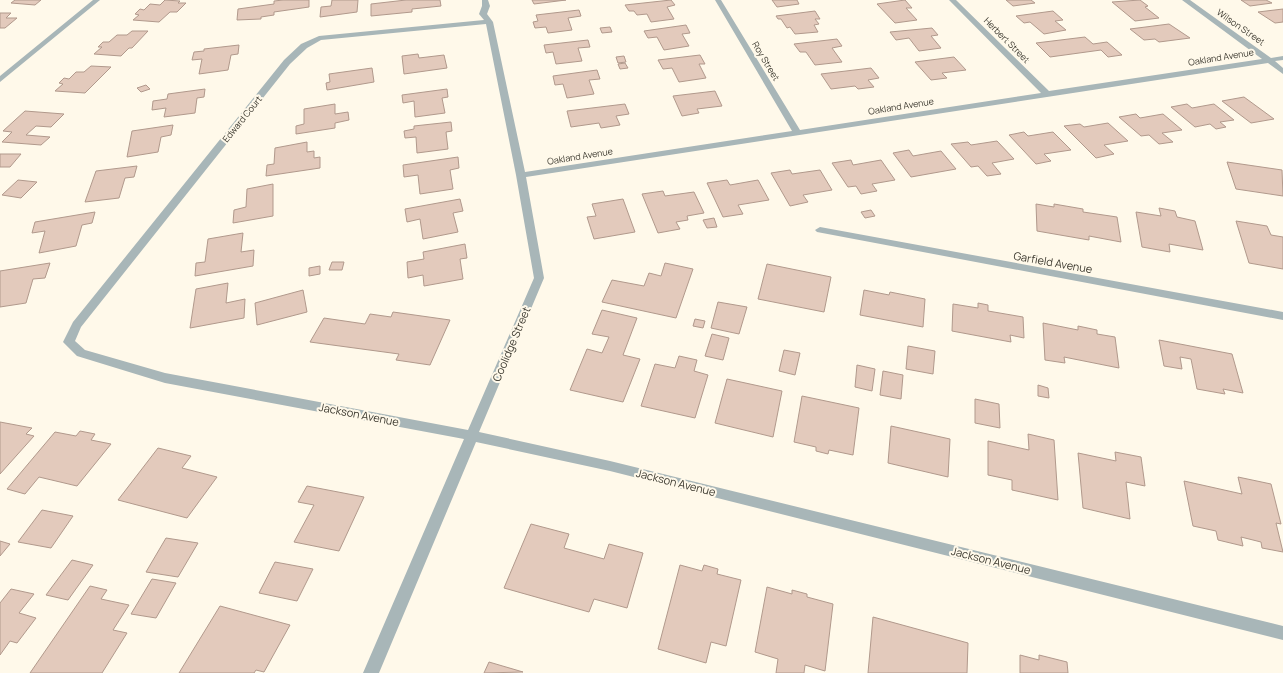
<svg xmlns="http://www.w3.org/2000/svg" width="1283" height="673" viewBox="0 0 1283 673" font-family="Manrope,sans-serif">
  <rect width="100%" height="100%" fill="#fff9ea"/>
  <!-- building -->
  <path fill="#e3cabc" stroke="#b1998c" d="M15,0H41L35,5L11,3Z
    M165,0L180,1L178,3H186L177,12H170L159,22L133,20L139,15L135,14L140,9L144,10L150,4L160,5Z
    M283,0H309V7L274,12V15L261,17V19L237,20L238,9L274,4V1Z
    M332,0H358L357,12L320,17L321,7L331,6Z
    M406,0H440L441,6L412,9V12L371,16V4Z
    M532,0H566L534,4Z
    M671,0L675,5L667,7L674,19L651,22L647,14L637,15L634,11H629L625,5Z
    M772,0H797L799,4L777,7Z
    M905,0L912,8H906L917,20L895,23L877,4Z
    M1006,0H1031L1035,3L1013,6Z
    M1140,0L1148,6L1145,7L1159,18L1135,21L1112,2Z
    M1241,0H1266L1272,3L1250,6Z
    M1283,9V22L1275,23L1258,12Z
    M579,10L581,16L568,18L572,30L548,33L546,27L535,28L533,22L538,21L536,15Z
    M815,11L820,19H815L819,24L814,25L818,32L795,34L790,27L787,28L781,19H778L776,16Z
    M1053,11L1063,20L1055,21L1066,30L1044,34L1030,22L1024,23L1016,16Z
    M0,13H11L6,18H17L5,28H0Z
    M1169,24L1190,38L1159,42L1155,39L1144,40L1130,29Z
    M686,25L690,33L682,34L689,46L664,50L657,37L648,38L644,31Z
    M610,27L612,32L602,33L600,28Z
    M932,28L938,35L931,36L941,48L919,51L909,38L896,40L890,32Z
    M132,31H148L132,48H129L121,56L94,54L102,47H98L103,42H109L117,35H127Z
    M1085,37L1093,44L1107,42L1122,55L1108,57L1101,50L1050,57L1036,43Z
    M837,39L842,46L832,48L842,62L815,65L806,52H800L794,44Z
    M588,40L590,47L578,48L582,61L556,64L553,52L546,53L544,45Z
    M239,45L238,54L231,55L228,70L199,74L202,59L192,60L194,52L204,51V49Z
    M418,54L419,58L444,55L447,68L404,74L402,56Z
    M700,55L705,64H699L706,78L679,82L672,68L663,69L658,60Z
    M624,56L626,62L618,63L616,57Z
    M954,57L966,70L942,73L947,78L931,80L915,62Z
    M625,63L628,68L620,69L618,64Z
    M91,66L111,67L85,93L55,91L63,84L59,83L64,78L69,79L76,72H84Z
    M372,68L374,82L327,90L326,83L330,82L329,74Z
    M871,68L879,78L868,80L874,87L858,89L855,86L831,89L821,74Z
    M597,70L600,79L589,80L594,94L567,98L563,84L555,85L553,76Z
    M146,85L150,89L141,92L137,88Z
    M205,89L204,97L197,98L195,113L164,117L166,108L152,110L153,101L167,99L168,94Z
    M447,89L448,97L442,98L445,113L415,117L414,101L403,103L402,95Z
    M715,91L722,106L697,109L699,113L682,116L673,96Z
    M1244,97L1274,119L1251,123L1222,101Z
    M335,104V114L348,112L349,120L335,123V128L296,134V126L304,124V109Z
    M625,104L629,114L616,116L620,125L601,128L599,123L571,127L567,111Z
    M1187,104L1192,108L1214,104L1234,120L1220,122L1226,127L1216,129L1210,124L1195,127L1171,107Z
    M25,111L64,114L51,127L36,126L26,135L50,137L41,145L2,142L12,132L3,131Z
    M1136,114L1140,118L1163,114L1182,130L1162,133L1173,142L1159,144L1149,135L1141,136L1119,117Z
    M451,122L452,131L446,132L448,149L417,153L416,137L405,138L404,131L414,129V126Z
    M1108,123L1128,141L1104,145L1114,154L1096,158L1064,126L1080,124L1084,127Z
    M173,125L171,135L161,137L158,152L127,157L132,131Z
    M1024,132L1028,136L1053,132L1071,150L1044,154L1051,161L1036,164L1009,135Z
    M997,141L1014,159L992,163L1001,174L987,176L978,166L971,167L951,144L968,142L971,145Z
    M307,142V152L314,151V158L320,157V168L266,176L267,165L274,164L275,148Z
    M909,150L913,156L941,151L956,169L911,177L893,153Z
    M0,154H21L10,167H0Z
    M458,157L459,168L450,170L453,189L420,194L418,175L404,177L403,165Z
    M851,160L853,165L881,160L895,180L872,184L877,191L861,194L856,186L848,187L832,163Z
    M1227,162L1282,170L1283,196L1236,189Z
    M137,166L134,177L125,178L119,198L85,202L96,171Z
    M790,170L792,174L820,170L832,190L803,195L808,202L790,206L771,173Z
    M18,180L37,182L21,198L2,195Z
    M727,180L730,185L758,180L769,200L738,205L743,214L723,217L707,183Z
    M273,184V216L233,223L234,210L246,207L247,189Z
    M663,191L665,196L694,192L704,213L687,216L688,220L676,222L680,229L658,233L642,194Z
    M460,199L463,211L453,213L458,232L423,239L420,219L407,222L405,209Z
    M623,199L635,232L594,239L587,217L596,216L592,204Z
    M1036,204L1054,207V204L1083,209V212L1117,217L1121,242L1089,236V240L1037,231Z
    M1159,208L1175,211L1177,217L1195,221L1203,250L1169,244L1170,252L1142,247L1136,212L1161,216Z
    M871,210L875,216L865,218L861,212Z
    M95,212L92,223L82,225L76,246L39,253L45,231L32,233L35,222Z
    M714,218L717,227L707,228L703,220Z
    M1236,221L1267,226L1271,235L1283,237V269L1249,263Z
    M243,233L241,252L254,250L253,266L195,276L196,263L205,262L208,239Z
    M465,244L467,258L460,259L463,279L424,286L423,275L408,278L407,262L424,259L423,252Z
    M332,262H344L342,270H329Z
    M50,263L45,278L33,279L26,303L0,307V271Z
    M665,263L693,269L676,318L602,302L612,280L644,286L649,273L661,276Z
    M767,264L831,277L824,312L758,299Z
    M320,266V274L309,276V268Z
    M228,283L226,303L245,299L244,318L190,328L196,289Z
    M303,290L307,312L257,325L255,303Z
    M864,290L889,295L890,292L925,299L923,327L860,315Z
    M718,302L747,307L739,334L711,328Z
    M978,303L988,305V311L1023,317L1024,338L1010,335L1011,342L952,331L953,304L978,308Z
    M602,310L637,318L623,355L640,359L623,402L570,390L587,349L602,353L609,337L592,334Z
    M393,312L450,320L430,365L396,360L399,354L310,342L324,318L365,324L370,314L391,317Z
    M695,319L705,321L703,328L693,326Z
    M1043,323L1078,330V326L1097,330V334L1115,337L1119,368L1064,357L1065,363L1045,360Z
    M712,334L729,338L723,360L705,356Z
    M1159,340L1232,354L1243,393L1223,389L1225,394L1197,389L1191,359L1180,357L1182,369L1164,366Z
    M908,346L935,351L933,374L906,369Z
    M784,350L800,353L795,375L779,371Z
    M679,356L697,360L694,371L708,375L695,418L641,406L655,364L675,368Z
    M857,365L875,369L872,391L855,387Z
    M883,371L903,375L901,399L880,395Z
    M727,379L782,391L773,437L715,423Z
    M1038,385L1048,388L1049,398L1038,396Z
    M802,396L859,408L853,455L829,450L828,454L816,451V447L794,442Z
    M975,399L999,404L1000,428L975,423Z
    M0,422L32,428L26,434L34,436L0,474Z
    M891,426L950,439L948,477L888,463Z
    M80,431L95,434L91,440L111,444L77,486L39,477L25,494L7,489L55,432L76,436Z
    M1028,434L1054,440L1058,500L1012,490V480L988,475V441L1029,450Z
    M158,448L191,456L182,468L217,477L187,518L118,500Z
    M1115,452L1141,457L1145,486L1126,482L1130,519L1083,508L1078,453L1116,461Z
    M1238,477L1271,484L1281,524L1276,523L1283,552L1262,548L1261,542L1241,537L1243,546L1218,540L1216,531L1193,526L1184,481L1242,494Z
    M307,486L364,497L339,551L294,542L314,505L298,502Z
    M42,510L73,516L51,548L18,542Z
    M531,524L569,534L564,548L604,559L609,544L643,553L627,608L594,599L589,612L504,588Z
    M166,538L198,543L178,577L146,572Z
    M0,541L10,544L0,556Z
    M72,560L93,565L68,600L46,595Z
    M275,562L313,569L297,601L259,593Z
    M680,565L702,571L704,565L718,569L717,574L741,580L726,646L711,642L706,663L658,649Z
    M152,579L176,583L156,618L131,614Z
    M90,586L107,590L101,599L129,605L113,630L127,633L102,673H30Z
    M767,587L792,594V590L807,594V597L833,604L825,671L805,665L804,673H776L778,659L755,652Z
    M11,589L34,594L19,613L36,618L17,643L10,641L0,655V603Z
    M220,606L290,625L264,672L256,670L254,673H179Z
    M873,617L968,643L967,673H868Z
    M1020,655L1039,660V655L1067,662L1068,673H1020Z
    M489,662L523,672L484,673Z"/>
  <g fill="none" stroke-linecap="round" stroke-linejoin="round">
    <!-- minor -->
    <path fill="#a8b6b8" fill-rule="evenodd" d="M93,0H100L0,82V76Z
      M482,0H488L490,6L487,14L493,22L525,172L792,131L715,0H721L800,130L1041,93L949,0H956L1049,91L1262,59L1182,0H1190L1271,58L1283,56V60L1275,61L1283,68V74L1268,63L526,177L544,278L479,432L610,461L1283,626V640L610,471L476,442L379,673H363L464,439L165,383L77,356L63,342L73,322L284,60L301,44L319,36L484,20L479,14L482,6ZM486,24L516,175L534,278L468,430L165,373L85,350L75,341L81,327L290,64L307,48L321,40Z
      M820,227L1283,312V320L817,232L815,230Z"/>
  </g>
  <g text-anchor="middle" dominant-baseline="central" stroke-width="4" stroke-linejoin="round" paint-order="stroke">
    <!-- far-street labels -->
    <g font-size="9" fill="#3c392f" stroke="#fff9ea">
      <text transform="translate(1241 27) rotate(35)">Wilson Street</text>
      <text transform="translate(1007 40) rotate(45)">Herbert Street</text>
      <text transform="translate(1221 57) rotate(-9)">Oakland Avenue</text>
      <text transform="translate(766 61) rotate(59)">Roy Street</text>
      <text transform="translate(901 106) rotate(-9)">Oakland Avenue</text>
      <text transform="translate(242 119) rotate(-51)">Edward Court</text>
      <text transform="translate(580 156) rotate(-9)">Oakland Avenue</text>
    </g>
    <!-- street labels -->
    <g font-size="11" fill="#3c392f" stroke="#fff9ea">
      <text transform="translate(1053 262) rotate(10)">Garfield Avenue</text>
      <text transform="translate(511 344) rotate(-67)">Coolidge Street</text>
      <text transform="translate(359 414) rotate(11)">Jackson Avenue</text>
      <text transform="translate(676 482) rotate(14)">Jackson Avenue</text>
      <text transform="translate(991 560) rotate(14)">Jackson Avenue</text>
    </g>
  </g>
</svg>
